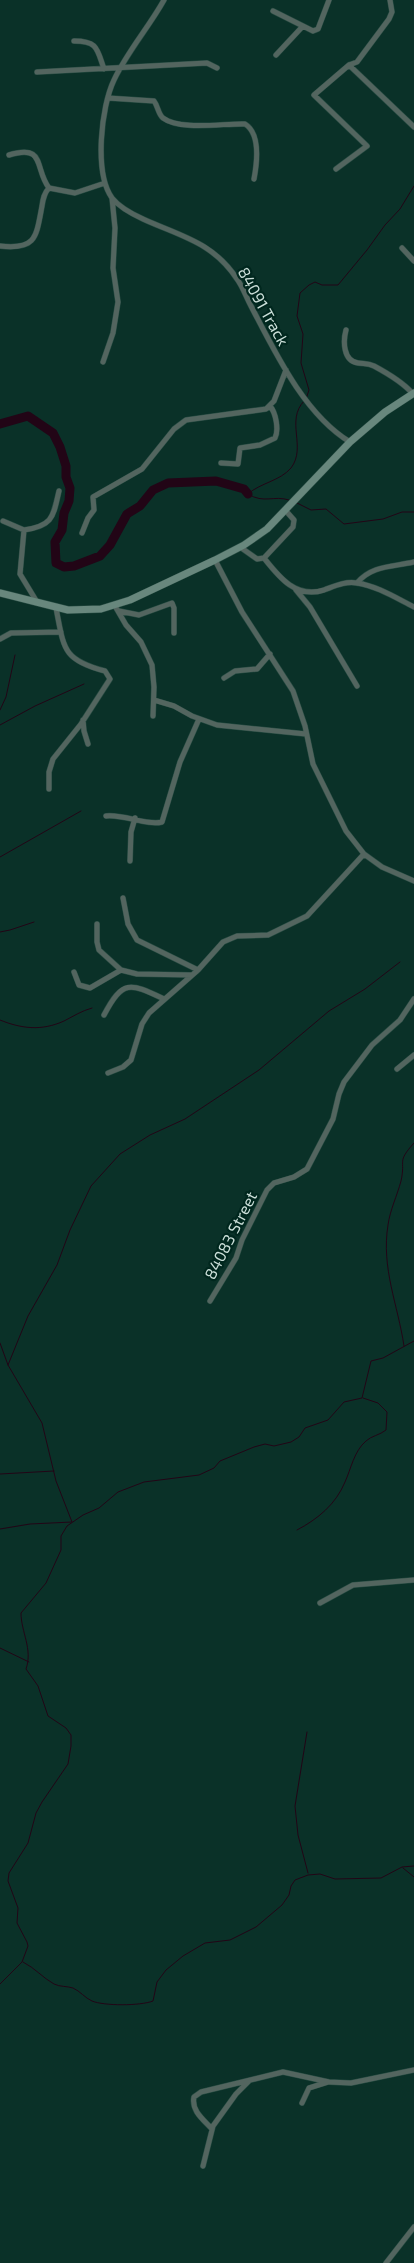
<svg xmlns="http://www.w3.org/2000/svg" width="414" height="2263" viewBox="0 0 414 2263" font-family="'Exo 2',sans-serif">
  <rect width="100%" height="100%" fill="#0a3128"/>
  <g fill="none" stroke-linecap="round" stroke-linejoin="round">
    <!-- stream -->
    <path stroke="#220516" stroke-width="1" d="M306,399L309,390L301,363L303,334L297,316L300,293L309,285L315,282L322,285H338L367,250L385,225L400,209L414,186
      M289,500C274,495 264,504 248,494C260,483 280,481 291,468C307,447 285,421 304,401
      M295,502L311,510L326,509L344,524L383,519L402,512H414
      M0,710L6,697L15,655
      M0,725L35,706L84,684
      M0,857L81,811
      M0,932L10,930L34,922
      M0,1020C22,1029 42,1031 64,1021C74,1016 81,1011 92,1008
      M0,1343L8,1365L42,1423L56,1481L72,1522L30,1524L0,1529
      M404,1346C398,1305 381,1268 388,1225C390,1210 397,1196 401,1181C406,1159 396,1163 414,1143
      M8,1365L28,1316L57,1265L70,1230L91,1186L120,1154L150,1135L185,1119L259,1070L329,1011L365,989L400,962
      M0,1474L54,1471
      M297,1530C318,1519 336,1504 345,1482C351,1469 354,1451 366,1441C371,1436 380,1435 386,1430L387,1412L378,1403L363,1398
      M0,1648L29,1662
      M307,1732L295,1806L298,1835L308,1873
      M403,1868L414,1877
      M23,1962C35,1968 43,1978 54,1984C60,1987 67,1986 73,1988C80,1991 85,1998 92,2001C104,2006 140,2006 153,2001L157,1982L166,1970L183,1956L205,1943L230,1940L256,1927L282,1905L289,1895L291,1886L295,1880L308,1875L320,1874L335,1879L381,1878L402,1867L414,1866
      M0,1984L22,1962L28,1946L27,1942L17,1923L18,1908L8,1881L9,1873L28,1843L36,1813L42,1802L68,1764L71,1746V1735L66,1728L48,1716L38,1686L26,1669C33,1649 21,1632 21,1613L46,1583L61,1550V1536L67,1526L83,1515L99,1508L118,1492L144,1482L199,1475L214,1468L220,1461L254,1447L265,1444L274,1446L291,1442L299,1437L305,1428L328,1420L344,1402L362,1398L371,1361L383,1358L414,1341"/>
    <!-- river -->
    <path stroke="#220516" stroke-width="9" d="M0,424L28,416L53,433L60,447L66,466V477L70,488L69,501L64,513L62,530L55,542L56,563L64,567L74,566L100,556L110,545L127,514L140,506L153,490L168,483L216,481L244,489L248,494"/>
    <defs>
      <path id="minor" d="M164,0C149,27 127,52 114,80C101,107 94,173 112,198C120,208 132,214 143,219C180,236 213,242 237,279C243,287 246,297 251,306C275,352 304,414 350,442
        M273,11L303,26
        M74,41C98,41 97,49 104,69
        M276,55L303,26L313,31L318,29L329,0
        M349,65L414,127
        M37,72L207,63L217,68
        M108,98L154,101C158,106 158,114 163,118C180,131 225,123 245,124C261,134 257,163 254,179
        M9,155C46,144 34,168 49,188
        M336,169L367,146L314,95L349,65L357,62L389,19L392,12L390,0
        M0,246C36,250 36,238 42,206C43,199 44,193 49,188L75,193L105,183
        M402,248L414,261
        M346,330C343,341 343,361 358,363C364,364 368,363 374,366C387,373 403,382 413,394
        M103,362L113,333L118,302L113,268L115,228L112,198
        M221,463L238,464L240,448L260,445L275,438C279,430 276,413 270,406
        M3,521L24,530L20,574L37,602
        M24,530C53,526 53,517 59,491
        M82,533L88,518L94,510L93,497L142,469L174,429L186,420L266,409L274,401L286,370
        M240,547L257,559L264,558C279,577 296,599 324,590C335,586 345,581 357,583C377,586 396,598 414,607
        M264,558L293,527L294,520L286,511
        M215,560L242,612L293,691L305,726L313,764L346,831L364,854L382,867L414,881
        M357,583C372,565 393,567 414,562
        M296,590L310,607L357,686
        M115,606L126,625L141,642L152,665L154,687L153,716
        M119,611L139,615L172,603L174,608V633
        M0,639L11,633L61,632
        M224,678L235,671L257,669L270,654
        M154,700L174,706L192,716L217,725L306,734
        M83,720L84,731L88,744
        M49,789V772L53,759L81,724L110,679L105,671C62,660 64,648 56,608
        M106,816C124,814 147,826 162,822L180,762L199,719
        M130,861L131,832L135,818
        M123,898L128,924L137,940L198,970
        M97,924V942L99,950L121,970L137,974L192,975
        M74,972L79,985L90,988L121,970
        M104,1015C123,979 130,983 164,999
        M397,1069L414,1055
        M108,1073L123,1067L131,1060L142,1024L149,1013L198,970L223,942L237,936L268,935L307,916L364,854
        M210,1301L236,1258L242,1240L267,1190L274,1183L294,1177L307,1169L333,1119L339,1094L344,1082L372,1045L400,1020L414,999
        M320,1603L353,1585L414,1580
        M302,2103L309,2088L328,2082
        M212,2129C204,2120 191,2111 194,2097L201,2092L283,2072L329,2082L351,2083L414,2070
        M203,2166L213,2126L236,2094L249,2081
        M386,2263L414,2227"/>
      <path id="secondary" d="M0,593L68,610L101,609L130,600L215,560L244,545L267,529L350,442L385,412L414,393"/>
    </defs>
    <!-- minor casing -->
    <use href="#minor" stroke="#294d44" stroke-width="6"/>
    <!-- secondary casing -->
    <use href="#secondary" stroke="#294d44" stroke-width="8"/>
    <!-- minor -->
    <use href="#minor" stroke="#53655f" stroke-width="5"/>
    <!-- secondary -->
    <use href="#secondary" stroke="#68877d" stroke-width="7"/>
  </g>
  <g text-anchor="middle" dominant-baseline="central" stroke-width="4.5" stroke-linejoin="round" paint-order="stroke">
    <!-- street labels -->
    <g font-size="16" fill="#cbdfd9" stroke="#00271e">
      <text transform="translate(264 306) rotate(61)">84091 Track</text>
      <text transform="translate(230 1235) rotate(-63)">84083 Street</text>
    </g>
  </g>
</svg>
